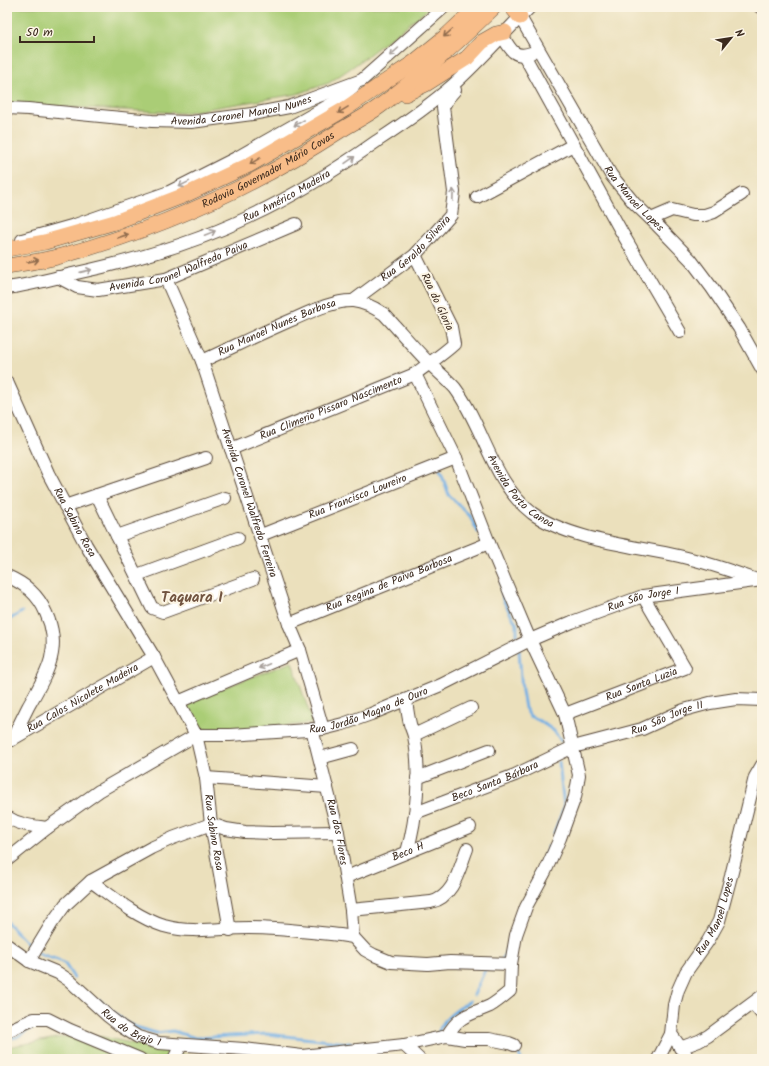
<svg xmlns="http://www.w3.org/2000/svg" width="769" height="1066" viewBox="0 0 769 1066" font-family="Kalam,sans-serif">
  <rect width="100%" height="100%" fill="#fcf5e5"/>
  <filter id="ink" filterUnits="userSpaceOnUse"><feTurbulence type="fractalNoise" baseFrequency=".025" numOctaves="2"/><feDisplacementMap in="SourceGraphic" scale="8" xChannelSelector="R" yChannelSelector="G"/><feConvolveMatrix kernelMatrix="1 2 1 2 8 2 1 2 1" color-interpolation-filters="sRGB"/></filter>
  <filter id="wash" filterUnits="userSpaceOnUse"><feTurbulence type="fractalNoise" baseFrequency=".012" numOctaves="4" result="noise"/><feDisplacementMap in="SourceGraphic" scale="16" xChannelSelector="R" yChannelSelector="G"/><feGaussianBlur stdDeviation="0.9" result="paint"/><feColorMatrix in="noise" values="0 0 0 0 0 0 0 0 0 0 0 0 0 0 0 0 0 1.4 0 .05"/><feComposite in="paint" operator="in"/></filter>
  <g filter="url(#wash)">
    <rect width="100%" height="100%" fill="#ebe0bc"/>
    <!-- green -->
    <path fill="#aacd76" stroke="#727c4a" d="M7,7H431L358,63L329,83L297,94L182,113L7,104Z
      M292,662L313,723C291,725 219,736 202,728C195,725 190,716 187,709L191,700Z
      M85,1033L204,1059H7V1047Z"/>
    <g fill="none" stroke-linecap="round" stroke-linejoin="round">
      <!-- stream -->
      <path stroke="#72afe4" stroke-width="3" d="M440,470L449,495L470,516L478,532
        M501,584L503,600L517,625V635
        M7,621L22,612
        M519,650L522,691L525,708L530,716L540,721L554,731L561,741
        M554,833L564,807L559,762
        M536,877L548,847
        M7,922L33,950
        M37,953L58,960L65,964L74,978
        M502,960L510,941
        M474,995L485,970L489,967
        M99,1000L126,1023L136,1027L156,1033L173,1031L196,1038L267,1034L357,1044
        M438,1034C442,1018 457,1010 470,1001
        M7,1039L17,1037L39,1024
        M514,1047L518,1052L521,1059
        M105,1051L121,1059"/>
    </g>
  </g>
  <g filter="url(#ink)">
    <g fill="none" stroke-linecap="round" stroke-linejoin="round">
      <defs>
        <g id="minor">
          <path d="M760,7H762"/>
          <path id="s1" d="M520,17L611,175L634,203L657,225L691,260L712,288L739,328L762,369"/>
          <path d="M502,35C510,49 514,59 531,53"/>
          <path d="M524,55L621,231L680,332"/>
          <path id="s2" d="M7,108L28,109L152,121L191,122L252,114L289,107L362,80L444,7"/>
          <path d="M477,197L573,145"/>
          <path d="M651,219L672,210L693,215H705L714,212L742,194"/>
          <path d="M22,240L75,225L169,192L238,157L333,103L353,87"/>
          <path id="s3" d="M58,277L77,287L98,290L166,279L296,224"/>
          <path id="s4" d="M166,279L202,361L289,624L300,650L323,729"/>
          <path id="s5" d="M7,288C29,285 51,279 72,274C133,261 193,244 249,217C294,196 336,170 377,141C403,124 429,106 453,85C480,61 504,33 530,7"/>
          <path id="s6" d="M353,301L415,255L451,215L454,192L443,107L448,98L455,90"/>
          <path id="s7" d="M202,361C233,347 263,332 294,319C310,312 335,300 353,301C363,302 375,308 384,314C399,330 413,347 429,363C437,371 447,379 455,388C484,427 492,482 532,513C569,540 635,546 679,556C705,562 729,570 754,579"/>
          <path d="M415,374L456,458L489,543L530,640L565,714L579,775L575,797L560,838L545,872L526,907L516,935L511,964L510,991C504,996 497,1002 490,1006C469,1015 459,1015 447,1036"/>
          <path id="s8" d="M7,382L48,473L86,545L154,657L196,735L206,778L211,824L230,930"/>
          <path id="s9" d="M231,449L415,374C428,364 442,355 454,344L451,327L415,255"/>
          <path d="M97,495L117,536L225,498"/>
          <path d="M65,506L206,458"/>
          <path id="s10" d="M261,535L456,458"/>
          <path d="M117,536L152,608L163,612L253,579"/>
          <path d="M137,575L238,538"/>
          <path d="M7,576C25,584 38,594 46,613C63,649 46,675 28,707C23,717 17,729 12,740"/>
          <path id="s11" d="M289,624L489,543"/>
          <path d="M406,700C407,708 408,716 410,724C411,728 413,732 414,736C421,771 417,818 407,852"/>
          <path d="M178,702L300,650"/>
          <path id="s12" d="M565,714L685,668L643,596"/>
          <path id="s13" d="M312,729L338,832L351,910L353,937"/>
          <path d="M414,735L471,708"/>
          <path id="s14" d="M11,740L154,657"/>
          <path d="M320,758L353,749"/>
          <path d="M206,778L327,787"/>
          <path d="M417,778L489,750"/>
          <path id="s15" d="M415,813L515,775L573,747L642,729L684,710L710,703L736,699L762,700"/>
          <path d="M7,817C19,825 33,826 47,828"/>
          <path id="s16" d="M7,860L47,828L99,791L196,735H230L323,729L343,724L371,714L441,685L530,640L572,622L643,596L762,580"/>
          <path id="s17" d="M346,877L470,827"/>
          <path d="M91,881C114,898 136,917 164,926C192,934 220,928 249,928C279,928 310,932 340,935L353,937L365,950L374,955L391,962L428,964L450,962L511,964"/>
          <path d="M351,910L431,902C454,897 459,869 467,849"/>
          <path id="s18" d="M7,945L29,961L58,973L70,981L108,1016L122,1027L138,1037L159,1043L244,1049L302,1056L404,1045L447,1036L465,1039H489L509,1043L514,1045"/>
          <path d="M29,961L52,923L65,905L91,881L151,848L173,838L211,824L226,829L245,832L272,833L338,832"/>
          <path d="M753,1004L762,1014"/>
          <path d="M7,1031L34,1019H48L70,1030L140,1059"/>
          <path d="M404,1045L419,1059"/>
          <path d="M680,1048L699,1041L708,1036L762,996"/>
          <path d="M174,1059L181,1045"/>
          <path d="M658,1059L671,1034"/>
          <path id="s19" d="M689,1059L671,1034L674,1005L678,990L686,972L708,941L719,921L731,876L755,777L762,765"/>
        </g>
        <g id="major">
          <path d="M512,7L520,17"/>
          <path d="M405,94L426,84L467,58L482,42L496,34L505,32"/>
          <path d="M7,249L45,242L115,222L185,195L249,165L345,109L376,88L413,63L445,37L477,7"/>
          <path id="s20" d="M7,266C25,263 43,261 61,256C160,229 255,186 341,130C354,122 368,115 380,106C421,76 458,42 494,7"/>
        </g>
      </defs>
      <!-- minor casing -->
      <use href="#minor" stroke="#554536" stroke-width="14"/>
      <!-- major casing -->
      <use href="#major" stroke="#554536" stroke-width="16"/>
      <!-- minor -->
      <use href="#minor" stroke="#fff" stroke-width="12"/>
      <!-- major -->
      <use href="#major" stroke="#f8bd89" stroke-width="15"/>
    </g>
    <!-- one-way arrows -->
    <defs><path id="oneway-shaft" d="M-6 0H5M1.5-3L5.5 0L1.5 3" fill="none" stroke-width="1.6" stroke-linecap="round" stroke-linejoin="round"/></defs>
    <g stroke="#906c4e">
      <use href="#oneway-shaft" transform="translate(448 33) rotate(138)"/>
      <use href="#oneway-shaft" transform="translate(343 110) rotate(149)"/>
      <use href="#oneway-shaft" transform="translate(255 161) rotate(149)"/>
      <use href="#oneway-shaft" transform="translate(123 236) rotate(-19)"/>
      <use href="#oneway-shaft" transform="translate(33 261) rotate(-11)"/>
    </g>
    <g stroke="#a79f9a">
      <use href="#oneway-shaft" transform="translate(394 52) rotate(138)"/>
      <use href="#oneway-shaft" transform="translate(299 123) rotate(150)"/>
      <use href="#oneway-shaft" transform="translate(350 160) rotate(-35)"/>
      <use href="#oneway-shaft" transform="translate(184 184) rotate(154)"/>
      <use href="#oneway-shaft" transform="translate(453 195) rotate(-88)"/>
      <use href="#oneway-shaft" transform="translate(210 233) rotate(-22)"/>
      <use href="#oneway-shaft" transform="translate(86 271) rotate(-13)"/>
      <use href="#oneway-shaft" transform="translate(264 666) rotate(157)"/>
    </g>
  </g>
  <g text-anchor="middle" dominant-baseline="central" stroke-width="4" stroke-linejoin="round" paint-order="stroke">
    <!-- street labels -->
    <g font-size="11" fill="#3b2a1e" stroke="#fcf5e5">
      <text stroke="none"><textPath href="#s2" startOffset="236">Avenida Coronel Manoel Nunes</textPath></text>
      <text stroke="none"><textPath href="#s20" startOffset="280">Rodovia Governador Mário Covas</textPath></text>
      <text stroke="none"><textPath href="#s5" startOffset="296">Rua Américo Madeira</textPath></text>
      <text stroke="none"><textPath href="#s1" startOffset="215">Rua Manoel Lopes</textPath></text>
      <text stroke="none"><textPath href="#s6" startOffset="82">Rua Geraldo Silveira</textPath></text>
      <text stroke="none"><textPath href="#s3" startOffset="127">Avenida Coronel Walfredo Paiva</textPath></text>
      <text transform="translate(437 302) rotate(65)">Rua do Gloria</text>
      <text stroke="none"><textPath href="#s7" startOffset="82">Rua Manoel Nunes Barbosa</textPath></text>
      <text stroke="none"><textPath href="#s9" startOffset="108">Rua Climerio Pissaro Nascimento</textPath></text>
      <text stroke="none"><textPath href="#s7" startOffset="424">Avenida Porto Canoa</textPath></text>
      <text stroke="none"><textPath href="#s10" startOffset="104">Rua Francisco Loureiro</textPath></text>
      <text stroke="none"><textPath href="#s4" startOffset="239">Avenida Coronel Walfredo Ferreira</textPath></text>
      <text stroke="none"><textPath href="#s8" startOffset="156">Rua Sabino Rosa</textPath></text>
      <text stroke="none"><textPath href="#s11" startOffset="108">Rua Regina de Paiva Barbosa</textPath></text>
      <text stroke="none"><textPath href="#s16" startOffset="701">Rua São Jorge I</textPath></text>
      <text stroke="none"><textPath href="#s12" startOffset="82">Rua Santa Luzia</textPath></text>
      <text stroke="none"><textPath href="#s14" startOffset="83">Rua Calos Nicolete Madeira</textPath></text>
      <text stroke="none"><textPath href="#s16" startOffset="403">Rua Jordão Magno de Ouro</textPath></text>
      <text stroke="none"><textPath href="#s15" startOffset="270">Rua São Jorge II</textPath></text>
      <text stroke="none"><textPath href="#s15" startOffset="86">Beco Santa Bárbara</textPath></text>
      <text stroke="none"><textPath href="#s8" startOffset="500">Rua Sabino Rosa</textPath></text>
      <text stroke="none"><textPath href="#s13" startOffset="106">Rua dos Flores</textPath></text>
      <text stroke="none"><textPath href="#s17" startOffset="67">Beco H</textPath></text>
      <text stroke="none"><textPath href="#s19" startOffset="159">Rua Manoel Lopes</textPath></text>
      <text stroke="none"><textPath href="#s18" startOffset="151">Rua do Brejo I</textPath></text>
    </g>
    <!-- district labels -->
    <g font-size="15" font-weight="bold" fill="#725440" stroke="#fcf5e5">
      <text x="192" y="598">Taquara I</text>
    </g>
  </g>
  <!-- margin -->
  <rect width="769" height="1066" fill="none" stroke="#fcf5e5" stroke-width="24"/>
  <!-- north arrow -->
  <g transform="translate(731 38) rotate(60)" stroke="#fcf5e5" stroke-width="3" paint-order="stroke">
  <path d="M0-3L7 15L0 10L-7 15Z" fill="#3b2a1e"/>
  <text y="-6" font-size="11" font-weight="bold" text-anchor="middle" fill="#3b2a1e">N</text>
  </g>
  <!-- scale -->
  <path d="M20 36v6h74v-6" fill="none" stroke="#3b2a1e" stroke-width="2"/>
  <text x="26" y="36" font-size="12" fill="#3b2a1e" stroke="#fcf5e5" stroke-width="3" paint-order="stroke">50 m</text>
</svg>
